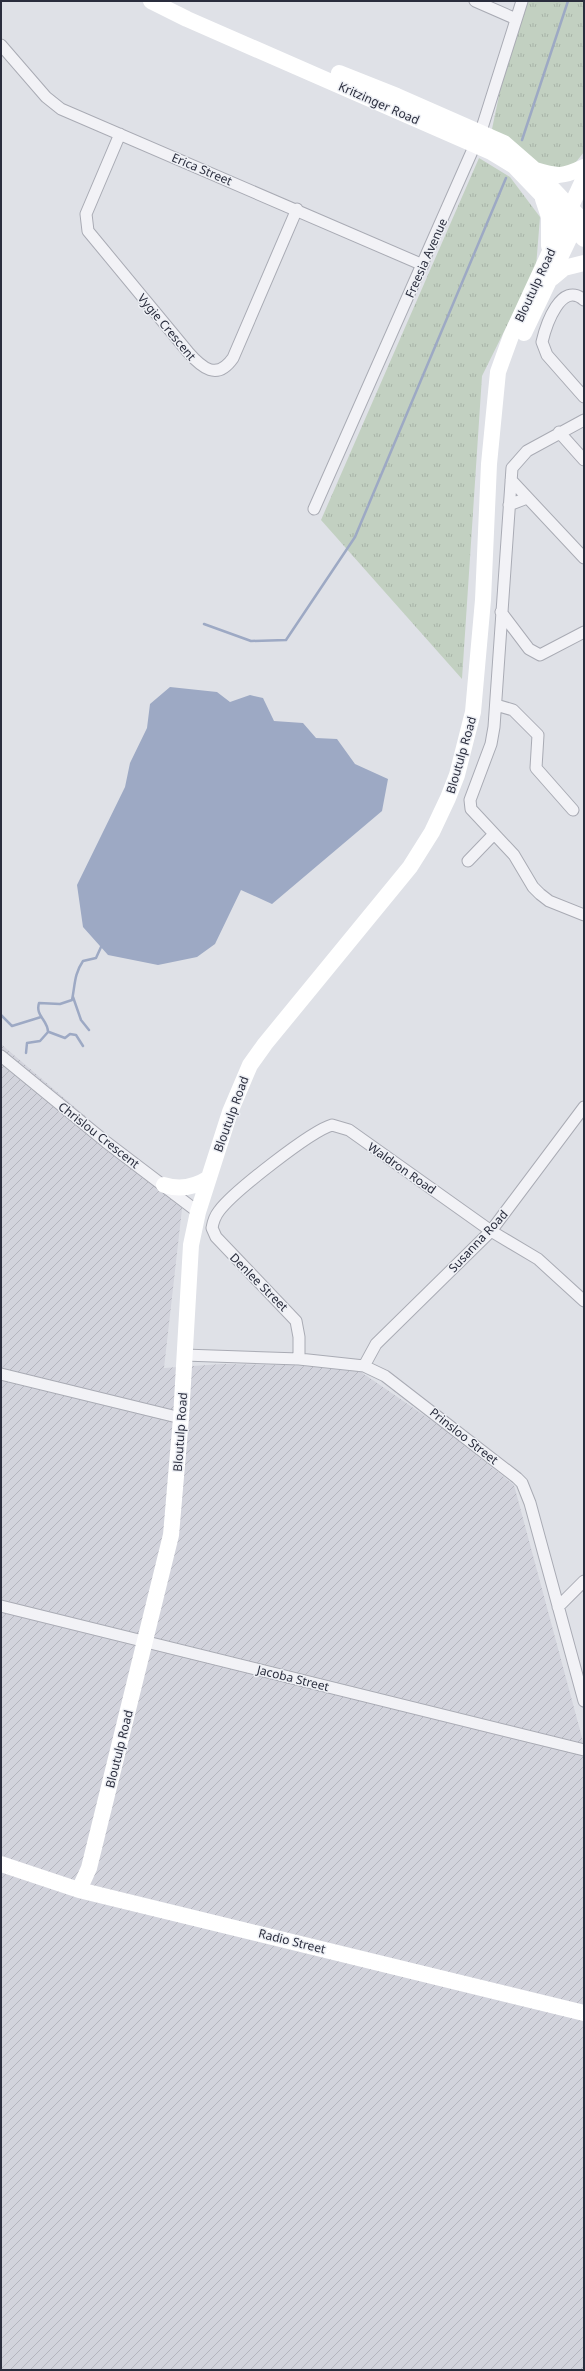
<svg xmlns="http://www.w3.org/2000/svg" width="585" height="2371" viewBox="0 0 585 2371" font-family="'Noto Sans',sans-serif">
  <defs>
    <pattern id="industrial-furrows" width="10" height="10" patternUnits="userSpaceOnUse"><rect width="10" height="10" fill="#d2d3dc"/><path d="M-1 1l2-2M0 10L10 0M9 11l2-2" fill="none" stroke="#b4b5be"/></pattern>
    <pattern id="grass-tufts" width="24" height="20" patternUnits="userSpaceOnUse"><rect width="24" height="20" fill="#c2d0c1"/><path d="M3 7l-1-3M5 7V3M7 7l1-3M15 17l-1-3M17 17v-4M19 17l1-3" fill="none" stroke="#a7b3a7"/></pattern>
  </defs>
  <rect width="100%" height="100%" fill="#dfe1e7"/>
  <!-- industrial -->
  <path fill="url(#industrial-furrows)" d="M1,1044L183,1200L164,1368L222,1364L292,1365L361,1372L444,1429L514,1485L584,1745V2370H1Z"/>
  <!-- grass -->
  <path fill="url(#grass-tufts)" d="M526,1H584V152L568,172L542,169L492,129L502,81Z
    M479,158L510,177L540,217L536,267L482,376L462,679L321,520Z"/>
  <!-- water -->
  <path fill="#9da9c4" d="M170,687L217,692L230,702L250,695L263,698L274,721L303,723L316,738L337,739L355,764L388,779L382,811L272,904L241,890L215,944L197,957L158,965L108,955L83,927L77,885L125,787L130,763L147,728L150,704Z"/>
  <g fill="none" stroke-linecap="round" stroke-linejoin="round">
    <!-- stream -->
    <path stroke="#9da9c4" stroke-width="2.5" d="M522,140L568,1
      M204,624L251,641L286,640L355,537L506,178
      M73,997L81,1020L89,1030
      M1,1015L12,1026L41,1017
      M49,1032L65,1038L70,1034L76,1035L83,1046
      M26,1053L27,1043L40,1041L48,1032C48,1020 35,1016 39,1003L60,1004L72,1000C75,986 74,974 83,961L96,958L101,947"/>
    <defs>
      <path id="street" d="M475,1L516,19
        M1,45L46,97L61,109L423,265
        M120,134L86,214L88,231L188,352C202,368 217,381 233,358L297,209
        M584,300C561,280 546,325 542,342L547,355L584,397
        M584,420L527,451L512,468L494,727L491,744L470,800L471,809L514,855L533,887L540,894L549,901L584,915
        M559,432L584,460
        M511,480L584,558
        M509,505L527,498
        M314,509L481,131L522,1
        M501,612L529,649L540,655L584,632
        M496,705L513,710L538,735L536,768L573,810
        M468,861L494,834
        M1,1056L106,1142L198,1212
        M184,1355L299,1359L364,1366L385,1376L517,1478L522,1483L530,1503L584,1701
        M299,1359V1337L296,1321L216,1237L212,1228C213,1222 215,1216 219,1211C233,1192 311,1131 332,1125L349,1130L491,1231L538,1259L584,1301
        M364,1366L376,1344L491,1231L584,1107
        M1,1374L181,1418
        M1,1606L584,1750
        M558,1607L584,1581"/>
    </defs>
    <!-- street casing -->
    <use href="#street" stroke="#a9abb4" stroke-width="13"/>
    <!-- street -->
    <use href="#street" stroke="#f2f2f6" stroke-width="11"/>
    <!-- secondary -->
    <path stroke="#fff" stroke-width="16" d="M151,1L187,19L491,152L514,166L584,239
      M339,73L397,96L504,143L535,170L584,222
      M535,170C558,177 563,177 584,167
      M543,199L549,217V246
      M552,278L564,268L584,263
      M524,333L578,220
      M164,1185C179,1190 195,1187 209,1178
      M1,1864L79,1890L584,2013
      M79,1890L89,1868L171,1535L181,1418L191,1245L198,1212L230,1112L250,1065L265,1044L410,867L432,832L448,798L457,775L473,712L483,600L489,464L498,372L511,336L584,178"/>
  </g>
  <g text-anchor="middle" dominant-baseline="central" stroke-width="3" stroke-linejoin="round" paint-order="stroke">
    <!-- street labels -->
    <g font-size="12" fill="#2a2d3d" stroke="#eef0f5">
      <text transform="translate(379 103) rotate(24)">Kritzinger Road</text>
      <text transform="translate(202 169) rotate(23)">Erica Street</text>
      <text transform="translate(426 258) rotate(-66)">Freesia Avenue</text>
      <text transform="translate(535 285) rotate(-65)">Bloutulp Road</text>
      <text transform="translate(167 327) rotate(50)">Vygie Crescent</text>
      <text transform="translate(461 755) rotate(-74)">Bloutulp Road</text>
      <text transform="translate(231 1114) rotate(-70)">Bloutulp Road</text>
      <text transform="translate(99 1135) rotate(38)">Chrislou Crescent</text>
      <text transform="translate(402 1168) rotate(35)">Waldron Road</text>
      <text transform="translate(478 1241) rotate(-47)">Susanna Road</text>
      <text transform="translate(259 1282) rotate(45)">Denlee Street</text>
      <text transform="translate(180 1432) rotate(-86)">Bloutulp Road</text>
      <text transform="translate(464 1436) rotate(38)">Prinsloo Street</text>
      <text transform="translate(293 1678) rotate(14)">Jacoba Street</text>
      <text transform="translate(119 1749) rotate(-76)">Bloutulp Road</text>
      <text transform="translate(292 1941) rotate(14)">Radio Street</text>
    </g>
  </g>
  <!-- border -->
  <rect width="585" height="2371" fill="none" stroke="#2a2d3d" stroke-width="4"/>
</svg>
